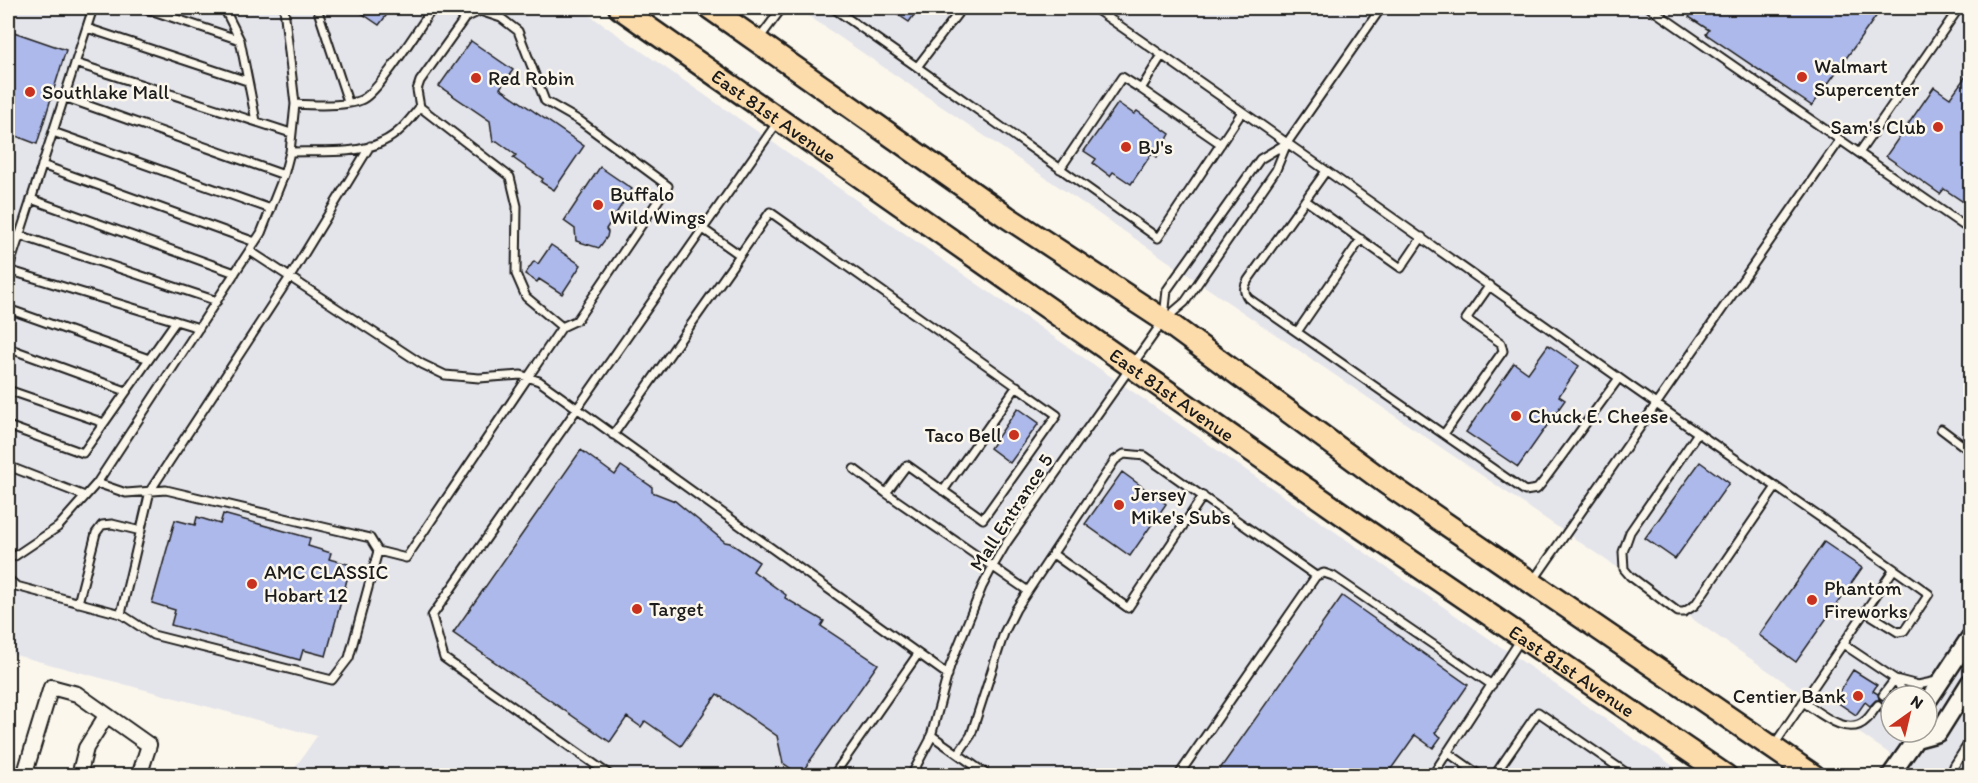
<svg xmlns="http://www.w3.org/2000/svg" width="1978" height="783" viewBox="0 0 1978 783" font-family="Itim,sans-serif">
  <rect width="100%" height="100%" fill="#fbf7ec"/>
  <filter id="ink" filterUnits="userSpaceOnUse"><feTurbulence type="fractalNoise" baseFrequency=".0167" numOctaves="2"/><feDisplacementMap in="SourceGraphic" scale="12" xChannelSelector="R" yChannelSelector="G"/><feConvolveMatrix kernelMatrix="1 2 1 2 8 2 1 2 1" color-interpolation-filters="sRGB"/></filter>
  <g filter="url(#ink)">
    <!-- built -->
    <path fill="#e4e4eb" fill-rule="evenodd" d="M8,8H579L1686,775H290L317,736L8,653Z
      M797,8H1970V775H1921ZM1891,696H1927V732H1891Z"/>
    <!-- building -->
    <path fill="#adb9ea" stroke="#1c1c1c" stroke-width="1.5" d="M354,8H392L379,25Z
      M888,8H919L909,22Z
      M1696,8H1882L1812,106L1706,34L1709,30L1689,17Z
      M8,30L66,50L37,144L8,133Z
      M471,41L513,70L500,88L584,146L554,190L541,182L543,179L513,158L516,155L497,141L493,142L490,121L439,86Z
      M1971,69V207L1944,189L1940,194L1886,156L1934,87L1950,98Z
      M1118,103L1134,114L1137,111L1170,134L1157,157L1152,153L1131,184L1113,172L1110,176L1093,163L1096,159L1084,151Z
      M600,167L632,189L606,229L608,232L607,237L599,248L576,241L575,229L564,221Z
      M551,245L581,265L562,294L539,279L537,282L525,274L534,261L538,264Z
      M1548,345L1579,366L1559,396L1565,400L1518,467L1466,432L1514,363L1528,373Z
      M1018,408L1039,423L1010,463L990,448Z
      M581,450L615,475L621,466L652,487V492L675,501L725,542L730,543L759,562L753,571L786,595L785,598L824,621L821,626L878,664L800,775L783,763L777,736L717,694L681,746L645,721L641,727L627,717L610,742L453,633Z
      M1700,462L1729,483L1675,559L1645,538Z
      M1122,472L1166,504L1130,556L1085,524Z
      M223,514L310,538L308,546L331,553L329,559L351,565L326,656L303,650L300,660L171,625L175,610L152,603L175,520L195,525L197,517L220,524Z
      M1824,542L1862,568L1796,662L1759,635Z
      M1342,596L1468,685L1435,733L1441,737L1433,748L1415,735L1386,776H1215Z
      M1853,670L1877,685L1873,691L1878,694L1879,699L1886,700L1891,703V719L1880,712L1884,706L1880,700H1876L1870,706L1865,702L1856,715L1834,700Z"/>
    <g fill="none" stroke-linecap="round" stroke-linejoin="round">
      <defs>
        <path id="service" d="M144,8L240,40
          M224,8L240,40L256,121
          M317,8L348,102
          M833,8L917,67L962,8
          M1094,8C1272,131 1449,258 1626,383C1727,454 1829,522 1929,594L1904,631L1898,632L1866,612
          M1650,8L1970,230
          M87,28L247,81
          M759,39L782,8
          M1162,55L1141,89L1221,144
          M75,63L291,133
          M917,67L1158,238L1242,112
          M64,97L284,175
          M295,104C311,105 349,107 363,99C381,89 419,27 433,8
          M420,107L417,90L420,81L465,18L480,11L501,18L518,31L545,101L580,121L668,186L577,320L562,327
          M53,132L271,209
          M290,152C318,151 357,155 382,142C398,135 409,121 420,107L510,177L517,206L516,274L526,297L562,327L406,558L378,551
          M1859,153L1959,8
          M42,165L255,242
          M1060,169L1122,77L1141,89
          M1326,171L1248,280C1244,287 1243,291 1248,298L1525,491L1537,489L1542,483L1619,378
          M31,199L235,273
          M1305,200L1401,268L1422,237
          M703,229L740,255L770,212L1057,415L983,519L907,465L886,493L854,469
          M19,235L217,301
          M250,251L422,364L445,375L479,378L521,375L539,381L948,675
          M8,270L199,328
          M8,271L93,8
          M8,309L149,359
          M1164,317L1167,290L1260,159L1287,143
          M1297,332L1361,239
          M8,348L126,391
          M8,390L104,423
          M8,426L83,453L176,321
          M1941,429L1970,451
          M1698,433L1630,532L1623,552L1624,569L1630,576L1678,612H1684L1695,605L1776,487
          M1444,434L1503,351L1501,343L1466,319L1490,285
          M613,435L740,255
          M8,466L85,496
          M943,491L1017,386
          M886,493L1028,591
          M1053,554L1128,608L1203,496
          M8,557L15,556L58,527L97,483L261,233L284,175L290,152L295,104L284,8
          M8,579L16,586L121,614L153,635L332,680L349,658L378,551L370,538L166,490L126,493L97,483
          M1533,581L1840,140
          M78,603L96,533L102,525L112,524L141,531
          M121,614L150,491L290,277L370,146
          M1843,644L1895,679L1883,695
          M1906,696L1895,679L1918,685L1937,681
          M1803,702C1820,713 1848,738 1866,720C1871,716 1874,709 1878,705
          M931,735L989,776
          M1774,745L1894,569
          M1447,752L1481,776
          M958,754L971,735L1004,633L1016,609L1115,460L1124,454L1145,456L1316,576
          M611,776L444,658L432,616L777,123
          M833,776L918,654
          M911,776L930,740L950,666L982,587L993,566L1007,542L1164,320L1185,302L1276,170L1287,143L1381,8
          M1178,776L1316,576L1324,573L1333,576L1492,685
          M1432,776L1521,639
          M1494,776L1538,712L1631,776
          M1951,776L1954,766L1970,741"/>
        <path id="minor" d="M24,776L51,687L77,694L149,745L139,776
          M79,776L86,748L106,716"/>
        <path id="tertiary" d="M1927,702L1970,637
          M1890,776L1916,739L1938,733L1970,682"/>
        <g id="trunk">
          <path id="s1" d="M620,8L1355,523L1726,776"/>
          <path d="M710,8L1007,217L1164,320L1386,483L1814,776"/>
        </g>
      </defs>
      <!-- service casing -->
      <use href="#service" stroke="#1c1c1c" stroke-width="11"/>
      <!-- minor casing -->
      <use href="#minor" stroke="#1c1c1c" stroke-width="18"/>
      <!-- tertiary casing -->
      <use href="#tertiary" stroke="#1c1c1c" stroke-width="21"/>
      <!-- trunk casing -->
      <use href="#trunk" stroke="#1c1c1c" stroke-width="26"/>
      <!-- service -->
      <use href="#service" stroke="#fbf7ec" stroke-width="7"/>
      <!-- minor -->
      <use href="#minor" stroke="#fbf7ec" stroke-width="14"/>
      <!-- tertiary -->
      <use href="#tertiary" stroke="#fbf7ec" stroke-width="16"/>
      <!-- trunk -->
      <use href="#trunk" stroke="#fddcac" stroke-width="21"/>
    </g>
  </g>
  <!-- markers -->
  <g fill="#c8321e" stroke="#fbf7ec" stroke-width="2">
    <circle cx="1802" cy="77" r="6"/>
    <circle cx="476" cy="78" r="6"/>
    <circle cx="30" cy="92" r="6"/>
    <circle cx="1938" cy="127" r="6"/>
    <circle cx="1126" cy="147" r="6"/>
    <circle cx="598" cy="205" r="6"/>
    <circle cx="1516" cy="416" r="6"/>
    <circle cx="1014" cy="435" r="6"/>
    <circle cx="1119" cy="505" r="6"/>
    <circle cx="252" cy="584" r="6"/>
    <circle cx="1812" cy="600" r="6"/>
    <circle cx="637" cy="609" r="6"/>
    <circle cx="1858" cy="696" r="6"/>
  </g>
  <g text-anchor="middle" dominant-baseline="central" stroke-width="5" stroke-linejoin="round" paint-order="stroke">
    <!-- poi labels -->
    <g font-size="20" fill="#1c1c1c" stroke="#fbf7ec" text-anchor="start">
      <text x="1814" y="66">Walmart<tspan x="1814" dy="23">Supercenter</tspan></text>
      <text x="488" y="78">Red Robin</text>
      <text x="42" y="92">Southlake Mall</text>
      <text x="1926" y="127" text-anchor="end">Sam's Club</text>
      <text x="1138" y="147">BJ's</text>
      <text x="610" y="194">Buffalo<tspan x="610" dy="23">Wild Wings</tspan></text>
      <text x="1528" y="416">Chuck E. Cheese</text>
      <text x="1002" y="435" text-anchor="end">Taco Bell</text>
      <text x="1131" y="494">Jersey<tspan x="1131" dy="23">Mike's Subs</tspan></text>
      <text x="264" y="572">AMC CLASSIC<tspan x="264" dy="23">Hobart 12</tspan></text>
      <text x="1824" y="588">Phantom<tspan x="1824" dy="23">Fireworks</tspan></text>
      <text x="649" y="609">Target</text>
      <text x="1846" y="696" text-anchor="end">Centier Bank</text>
    </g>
    <!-- street labels -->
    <g font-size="20" fill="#1c1c1c" stroke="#fbf7ec">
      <text stroke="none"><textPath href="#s1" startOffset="188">East 81st Avenue</textPath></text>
      <text stroke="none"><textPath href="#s1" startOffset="674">East 81st Avenue</textPath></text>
      <text transform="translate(1011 512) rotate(-57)">Mall Entrance 5</text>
      <text stroke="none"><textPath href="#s1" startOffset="1160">East 81st Avenue</textPath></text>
    </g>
  </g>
  <!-- margin -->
  <rect width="1978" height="783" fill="none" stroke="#fbf7ec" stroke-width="30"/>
  <rect x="15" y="15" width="1948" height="753" fill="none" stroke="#1c1c1c" stroke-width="2" filter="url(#ink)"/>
  <!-- north arrow -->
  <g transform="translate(1909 714) rotate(34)"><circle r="28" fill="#fbf7ec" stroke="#a29f99" stroke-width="1.5"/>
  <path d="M0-4.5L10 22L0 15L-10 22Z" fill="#c8321e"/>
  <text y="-9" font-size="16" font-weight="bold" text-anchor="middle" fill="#1c1c1c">N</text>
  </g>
</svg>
